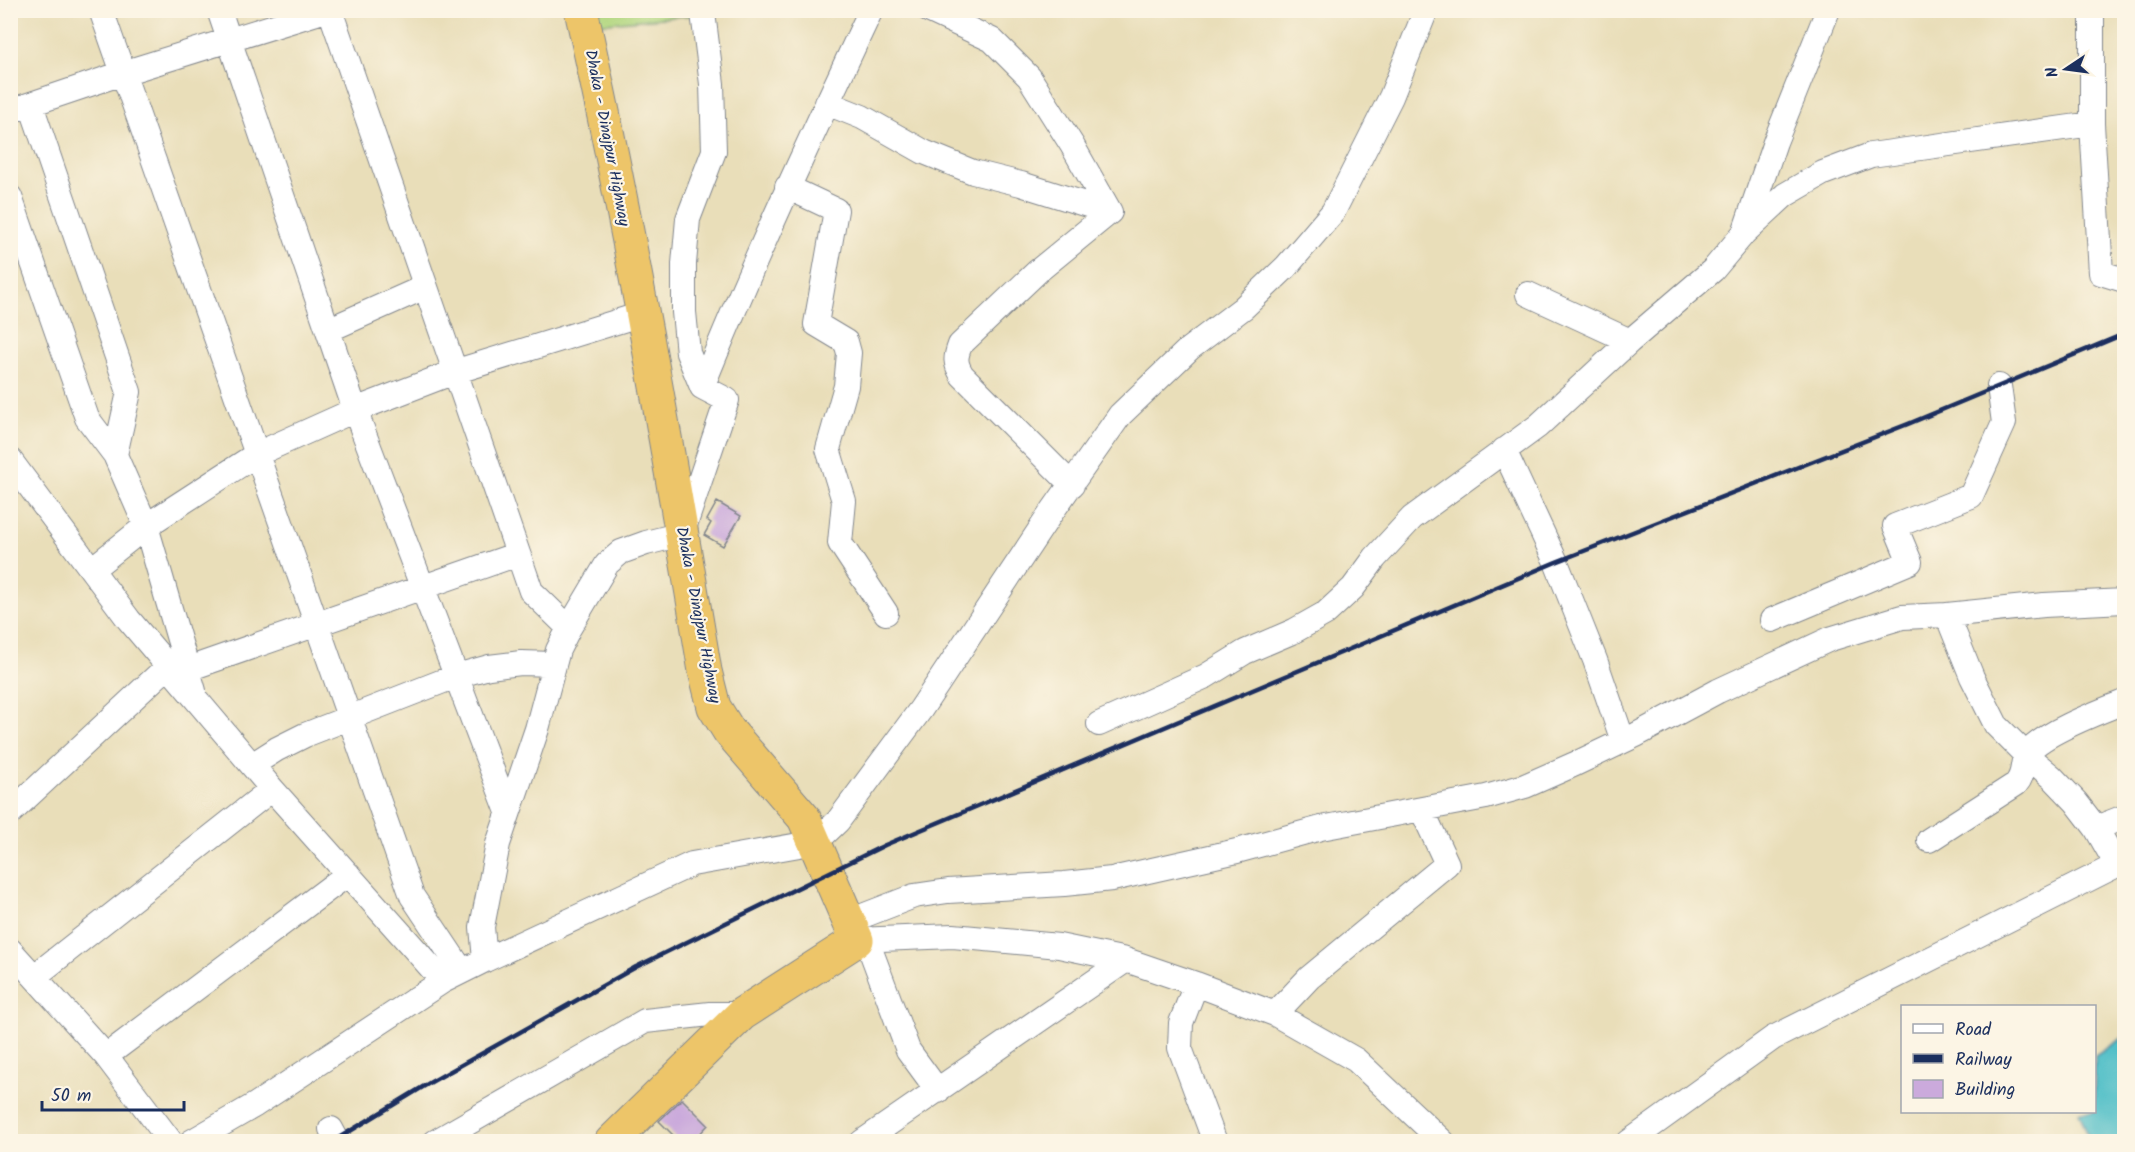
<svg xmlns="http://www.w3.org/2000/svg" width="2135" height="1152" viewBox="0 0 2135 1152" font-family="Kalam,sans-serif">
  <rect width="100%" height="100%" fill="#fcf5e5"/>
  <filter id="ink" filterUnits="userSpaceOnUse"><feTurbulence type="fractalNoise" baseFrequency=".0167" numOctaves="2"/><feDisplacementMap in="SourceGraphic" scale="12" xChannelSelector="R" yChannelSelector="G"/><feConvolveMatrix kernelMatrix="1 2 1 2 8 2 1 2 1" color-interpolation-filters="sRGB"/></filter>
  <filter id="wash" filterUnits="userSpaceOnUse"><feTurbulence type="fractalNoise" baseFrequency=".008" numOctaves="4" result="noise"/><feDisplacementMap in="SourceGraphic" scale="24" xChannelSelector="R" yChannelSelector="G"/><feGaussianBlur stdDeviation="1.35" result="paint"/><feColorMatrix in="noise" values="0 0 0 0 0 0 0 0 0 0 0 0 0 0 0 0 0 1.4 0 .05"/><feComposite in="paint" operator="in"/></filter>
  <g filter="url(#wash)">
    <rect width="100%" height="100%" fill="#e9deb9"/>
    <!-- green -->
    <path fill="#b2d780" stroke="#66836f" stroke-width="1.5" d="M594,10L739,11L597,24Z"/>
    <!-- water -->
    <path fill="#51bfc8" stroke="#367793" stroke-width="1.5" d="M2124,1037V1141H2090L2079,1112H2094L2095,1056Z"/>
    <g id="blocks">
      <!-- building -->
      <path fill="#cbaadc" d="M717,502L741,516L723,546L704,535L711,523L707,520Z
        M682,1099L708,1125L692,1142H680L659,1121Z"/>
    </g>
  </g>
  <g filter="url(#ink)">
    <use href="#blocks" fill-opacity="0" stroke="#82868c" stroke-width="1.5"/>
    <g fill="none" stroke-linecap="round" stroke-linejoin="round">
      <defs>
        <path id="minor" d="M101,10L412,896L462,971
          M219,10L355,410L508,812
          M330,10L531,591L569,628
          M928,10L992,40L1029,77L1072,145L1110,212L1038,271L960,345C955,358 955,363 962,375L1072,485
          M2092,10V124L2101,273L2124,280
          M827,103L862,117L924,152L973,172L1021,184L1110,212
          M31,105L129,392L115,455
          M10,111L123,73L326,10
          M787,187L836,210L816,324L846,342L849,353L846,386L828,449L844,501L840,543L886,613
          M10,197L87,418L115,455L146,526L194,691
          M1745,230L1775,142L1828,10
          M1528,294L1630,341
          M328,330L425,287
          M702,387L688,353L684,312V264L688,219L714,151L712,84L703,13
          M1504,450L1556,562L1595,660L1623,741
          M10,460L129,620L272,789L443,981
          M92,569L146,526L257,454L355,410L454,372L642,314
          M1772,620L1910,562L1895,526L1971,496L2004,423L1999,386
          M188,669L518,554
          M1099,724L1206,676L1245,652L1294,631L1326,613L1353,588L1375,558L1412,518L1538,426L1630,341L1713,270L1744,233L1785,195L1823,173L1871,155L2092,124
          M252,765L277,749L305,735L456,676L489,667L521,663L554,664
          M10,813L168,666
          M2096,828L2076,802L2052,777L2026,755L1996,725L1972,677L1947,615L2044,605L2124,601
          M1929,840L2016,784C2026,772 2020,765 2027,754C2040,734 2101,711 2124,702
          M847,922L914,896L948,891L1064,884L1112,879L1237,851L1321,828L1486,797L1525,786L1575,764L1636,735L1718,691L1830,639L1902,617L1947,615
          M866,938L908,1050L938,1091
          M857,940L953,936L1059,946L1126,960L1196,984L1275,1014L1356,1060L1443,1142
          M10,950L106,1056L171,1142
          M485,960L482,927L498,844L537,729L558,650L569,628L607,564L621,552L646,543L682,534L727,400L702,387C754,259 812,135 871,10
          M35,976L272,789
          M1196,984L1181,1023L1180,1048L1215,1142
          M1275,1014L1309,978L1447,864L1422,810
          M106,1056L348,874
          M331,1129L338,1142
          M191,1142L255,1105L443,981L485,960L692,864L816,842L838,821L921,709L1051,513L1120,415L1189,349L1243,308L1286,267L1333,212L1391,97L1426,10
          M435,1142L645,1021L710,1014H742
          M862,1142L1126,960
          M1629,1142L1773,1038L2117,865L2096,828L2124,817"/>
        <path id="highway" d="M581,10C630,229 668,450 705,671L714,707L729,731L804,818L857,940L742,1014L611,1142"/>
      </defs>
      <!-- minor casing -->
      <use href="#minor" stroke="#82868c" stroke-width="26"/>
      <!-- highway casing -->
      <use href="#highway" stroke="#82868c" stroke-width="35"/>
      <!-- minor -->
      <use href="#minor" stroke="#fff" stroke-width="24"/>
      <!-- highway -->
      <use href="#highway" stroke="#edc569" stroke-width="33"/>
      <!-- rail -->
      <path stroke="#1b2f5e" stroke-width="4.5" d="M332,1142L431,1082L636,967L885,845L1556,562L1908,424L2124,334"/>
    </g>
  </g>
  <g text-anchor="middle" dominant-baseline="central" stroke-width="4.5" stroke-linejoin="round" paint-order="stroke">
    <!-- street labels -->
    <g font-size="16" fill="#1b2f5e" stroke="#fcf5e5">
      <text transform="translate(607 138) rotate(79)">Dhaka - Dinajpur Highway</text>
      <text transform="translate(698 615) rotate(79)">Dhaka - Dinajpur Highway</text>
    </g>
  </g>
  <!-- margin -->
  <rect width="2135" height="1152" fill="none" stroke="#fcf5e5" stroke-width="36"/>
  <!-- legend -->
  <rect x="1901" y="1005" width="195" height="108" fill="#fcf5e5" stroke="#a2a6af" stroke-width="1.5"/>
  <rect x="1913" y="1024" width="30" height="9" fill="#ffffff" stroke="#a2a6af" stroke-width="1.5"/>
  <text x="1955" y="1035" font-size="18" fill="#1b2f5e">Road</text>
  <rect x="1913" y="1054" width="30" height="9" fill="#1b2f5e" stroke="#a2a6af" stroke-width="1.5"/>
  <text x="1955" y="1065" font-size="18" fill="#1b2f5e">Railway</text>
  <rect x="1913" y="1080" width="30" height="18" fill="#cbaadc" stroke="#a2a6af" stroke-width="1.5"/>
  <text x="1955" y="1095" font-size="18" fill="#1b2f5e">Building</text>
  <!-- north arrow -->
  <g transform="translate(2066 69) rotate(257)" stroke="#fcf5e5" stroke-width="4.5" paint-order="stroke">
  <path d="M0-4.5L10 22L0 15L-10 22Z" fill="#1b2f5e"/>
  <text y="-9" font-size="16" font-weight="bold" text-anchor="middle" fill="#1b2f5e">N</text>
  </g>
  <!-- scale -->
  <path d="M42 1101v9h142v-9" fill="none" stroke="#1b2f5e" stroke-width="3"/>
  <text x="51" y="1101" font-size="18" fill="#1b2f5e" stroke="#fcf5e5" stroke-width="4.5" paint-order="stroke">50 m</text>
</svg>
